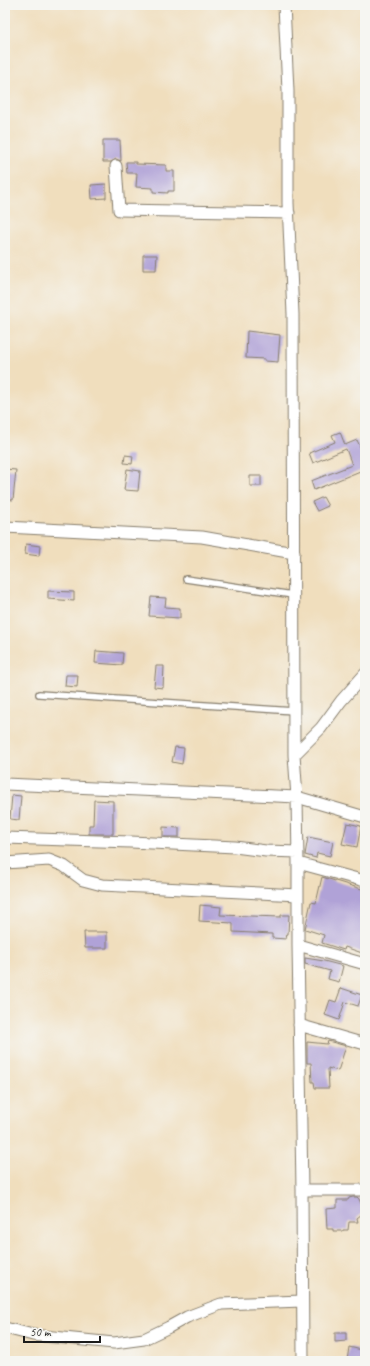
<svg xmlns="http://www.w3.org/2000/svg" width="370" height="1366" viewBox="0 0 370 1366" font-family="Caveat,sans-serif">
  <rect width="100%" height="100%" fill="#f6f6f2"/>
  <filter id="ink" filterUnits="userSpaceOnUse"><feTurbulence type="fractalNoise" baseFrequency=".025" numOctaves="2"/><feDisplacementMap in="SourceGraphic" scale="8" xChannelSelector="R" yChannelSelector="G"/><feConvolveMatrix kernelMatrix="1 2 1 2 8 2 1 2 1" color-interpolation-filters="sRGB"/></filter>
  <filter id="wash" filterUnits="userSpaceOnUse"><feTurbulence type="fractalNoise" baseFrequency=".012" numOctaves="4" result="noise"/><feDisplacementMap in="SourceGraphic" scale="16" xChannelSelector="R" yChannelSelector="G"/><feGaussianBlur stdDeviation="0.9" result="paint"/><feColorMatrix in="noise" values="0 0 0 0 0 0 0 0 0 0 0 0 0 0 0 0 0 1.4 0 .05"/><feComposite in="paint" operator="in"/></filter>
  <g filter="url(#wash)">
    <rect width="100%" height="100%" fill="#f0debd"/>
    <g id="blocks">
      <!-- building -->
      <path fill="#b0a2d7" d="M103,140H120L121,161L116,159L111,162H103Z
        M126,162H136V164L166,165V171H174V191H168V193L153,192V188L136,187L137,173H127Z
        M106,184V198L92,199L91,185Z
        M143,255H157L156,270H143Z
        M247,331L280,335L278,362L265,361V359L246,358Z
        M340,432L345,445L357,440L365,458V469L314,490L311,481L352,465L346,449L313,463L309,453L335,442L332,435Z
        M125,455L133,456L132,464L124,463Z
        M5,469L16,470L13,500L5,499Z
        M127,469L140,471L138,491L124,490Z
        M250,476H261V486H250Z
        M323,497L328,506L317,511L312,502Z
        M26,544L40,546L39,556L25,554Z
        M48,591L74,592V601L48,599Z
        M151,597L166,598L165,607L180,608V618L149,616Z
        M96,651L123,653L122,665L95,663Z
        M156,666H164L163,688L154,687Z
        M66,675H78L77,687L65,686Z
        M175,747L184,748L182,764L172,762Z
        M12,795L21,796L19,820L10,819Z
        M94,800L113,801V834H89V825H93Z
        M347,823L361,826L357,847L342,844Z
        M163,827L179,828V837H163Z
        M308,837L333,842L330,856L317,853L316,858L305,855Z
        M322,877L365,890V954L345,947L344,950L322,943L324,935L305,929L311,902L316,903Z
        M200,905L221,907L220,915L281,917V915H289L288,934H287L286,939L272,938V934L233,932V923L199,921Z
        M84,932H107V948H85Z
        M305,958L324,961L343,966L339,982L328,979L330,971L305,964Z
        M341,988L362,995L358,1006L345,1002L339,1020L325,1015L330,1000L336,1002Z
        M328,1041L346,1046L338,1071L328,1068L329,1088H315L314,1082H312L311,1063H307V1042L327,1044Z
        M353,1197H357L359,1199L363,1208L362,1214L357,1218L358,1222H349L348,1230H343V1231H333V1229H327L326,1209L337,1208V1200H348L349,1198Z
        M335,1333H346V1341L335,1342Z
        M349,1347L362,1350L360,1361H347Z"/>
    </g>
  </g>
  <g filter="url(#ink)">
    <use href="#blocks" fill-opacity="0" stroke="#867d6c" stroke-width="1"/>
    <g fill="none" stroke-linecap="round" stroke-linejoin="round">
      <defs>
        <path id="lane" d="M186,579L293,595
          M39,694L294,711"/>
        <path id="street" d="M284,5L288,91V203L293,314L294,755L297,797L298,863V945L302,1190L303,1361
          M116,166L119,210L289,213
          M5,527L202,537L294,553
          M294,755L321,728L341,701L365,674
          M5,784L297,797L365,817
          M5,838L131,842L235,847L266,851L298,852
          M5,863L49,860L64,866L83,880L102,885L298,895
          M298,863L365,881
          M298,945L365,964
          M299,1025L365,1044
          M302,1190H365
          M5,1328L33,1335L114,1343L144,1339L169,1327L187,1317L221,1304L302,1301"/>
      </defs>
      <!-- lane casing -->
      <use href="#lane" stroke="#867d6c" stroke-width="8"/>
      <!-- street casing -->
      <use href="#street" stroke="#867d6c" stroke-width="13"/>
      <!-- lane -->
      <use href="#lane" stroke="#fff" stroke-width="5.5"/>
      <!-- street -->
      <use href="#street" stroke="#fff" stroke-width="11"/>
    </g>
  </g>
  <!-- margin -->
  <rect width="370" height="1366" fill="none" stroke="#f6f6f2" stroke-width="20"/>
  <!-- scale -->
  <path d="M24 1336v6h76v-6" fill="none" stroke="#1c1c1c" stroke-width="2"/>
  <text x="30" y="1336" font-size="12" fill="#1c1c1c" stroke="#f6f6f2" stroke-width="3" paint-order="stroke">50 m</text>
</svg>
